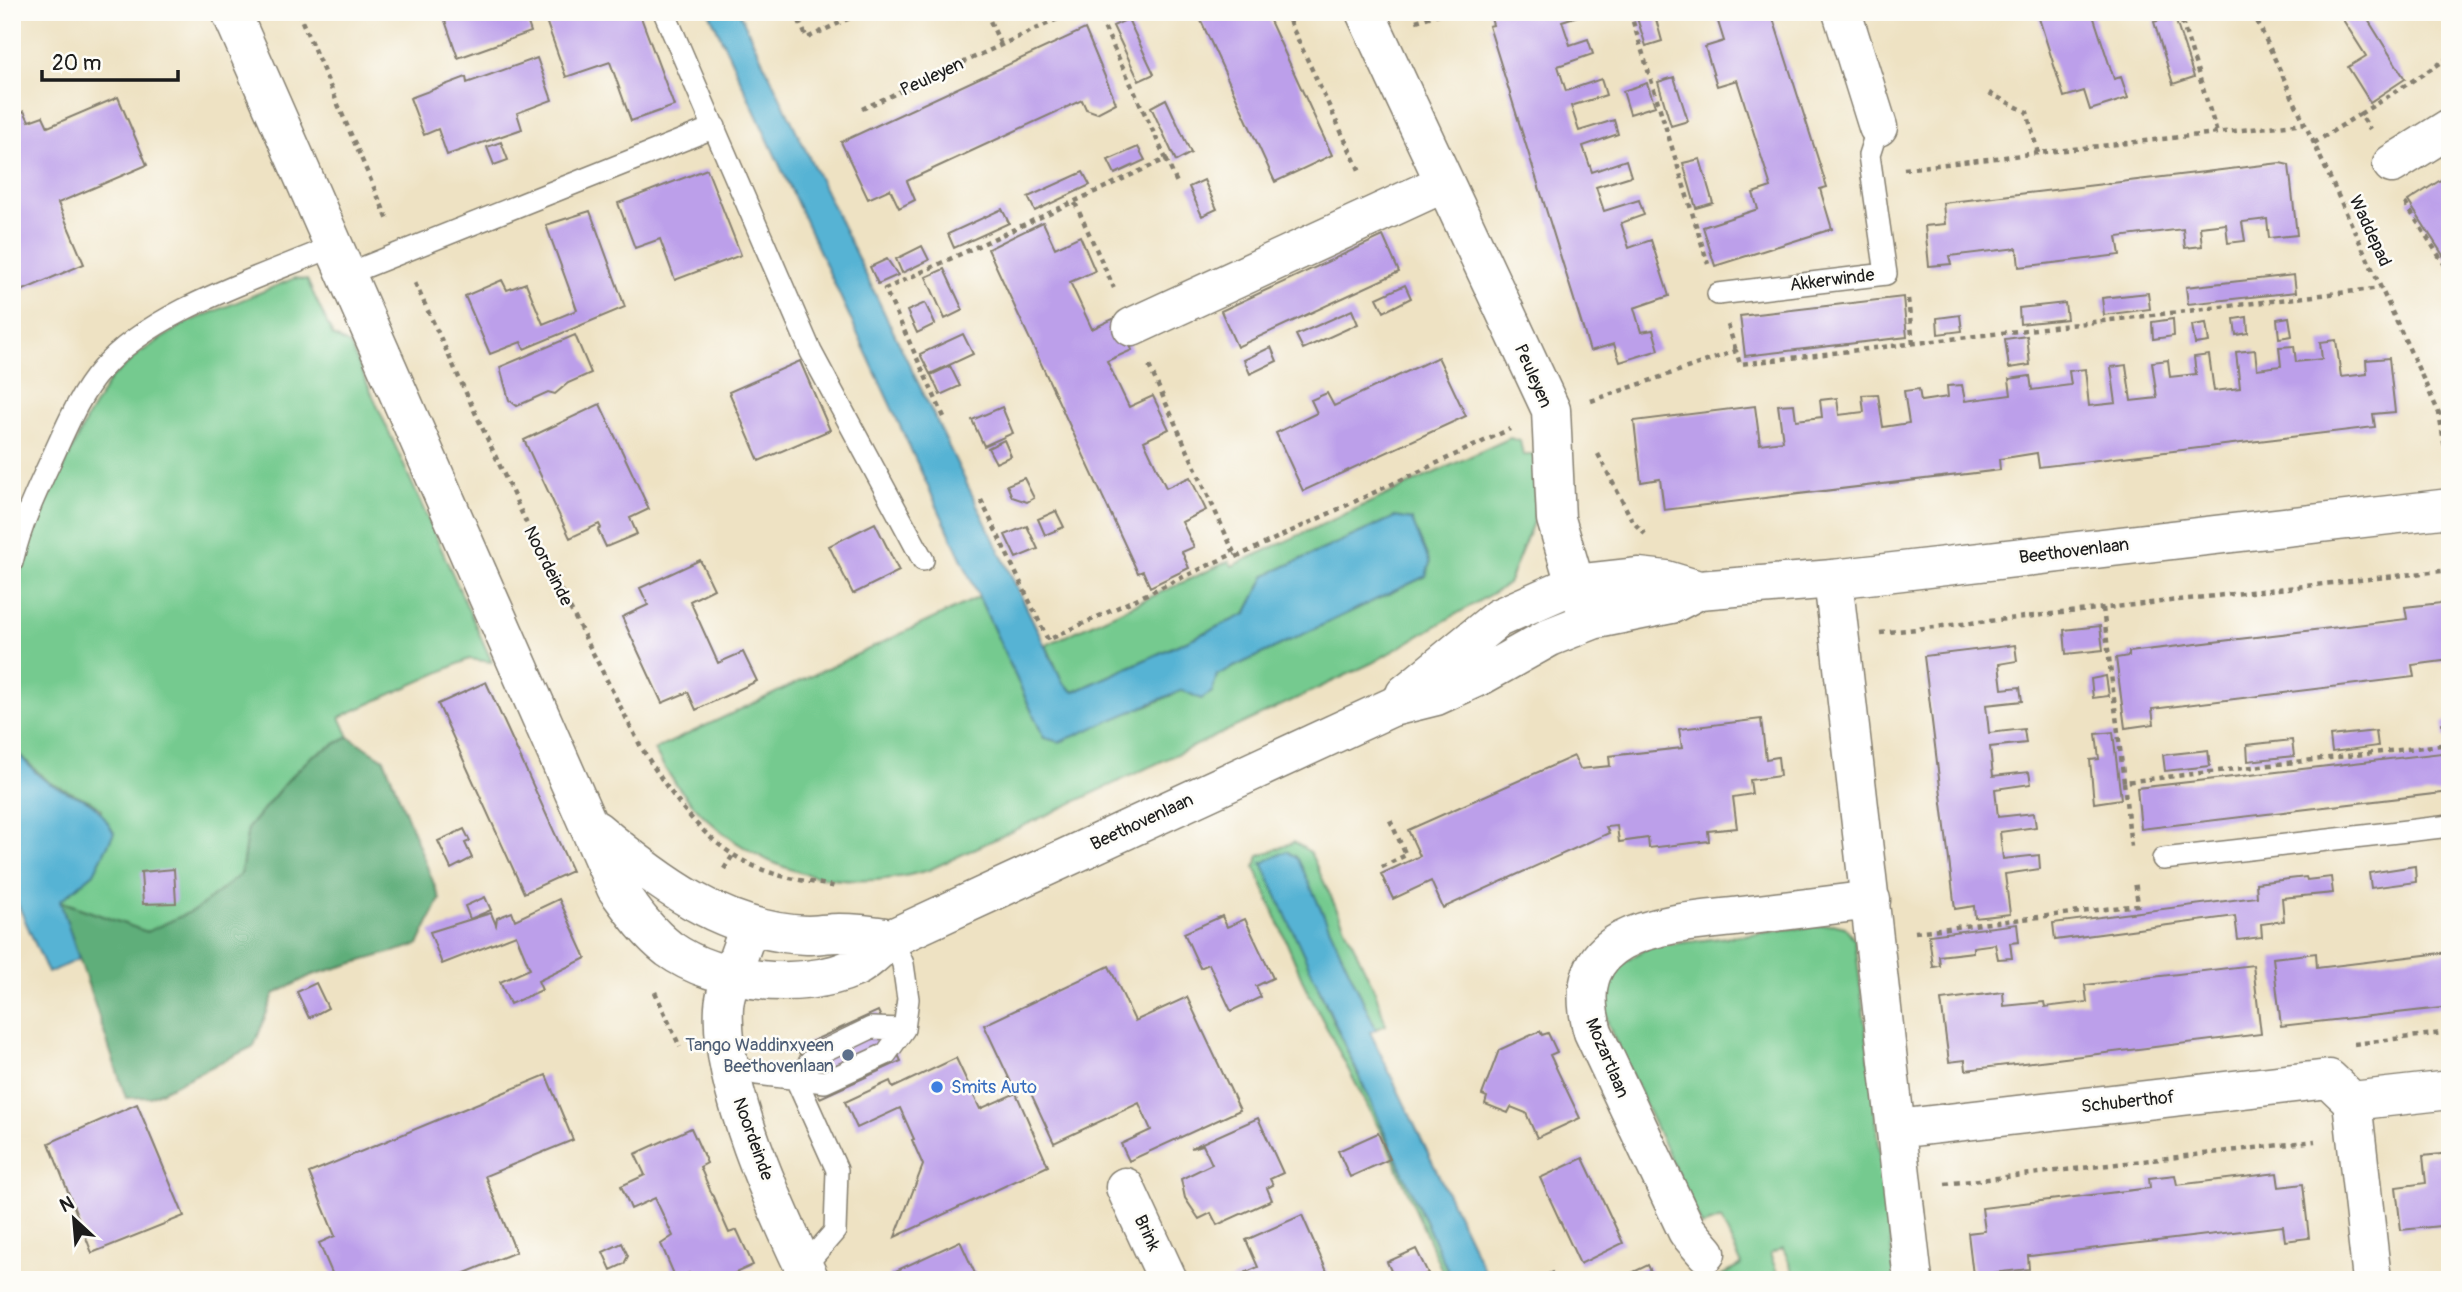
<svg xmlns="http://www.w3.org/2000/svg" width="2462" height="1292" viewBox="0 0 2462 1292" font-family="Pangolin,sans-serif">
  <rect width="100%" height="100%" fill="#fdfcf7"/>
  <filter id="ink" filterUnits="userSpaceOnUse"><feTurbulence type="fractalNoise" baseFrequency=".0143" numOctaves="2"/><feDisplacementMap in="SourceGraphic" scale="14" xChannelSelector="R" yChannelSelector="G"/><feConvolveMatrix kernelMatrix="1 2 1 2 8 2 1 2 1" color-interpolation-filters="sRGB"/></filter>
  <filter id="wash" filterUnits="userSpaceOnUse"><feTurbulence type="fractalNoise" baseFrequency=".00686" numOctaves="4" result="noise"/><feDisplacementMap in="SourceGraphic" scale="28" xChannelSelector="R" yChannelSelector="G"/><feGaussianBlur stdDeviation="1.57" result="paint"/><feColorMatrix in="noise" values="0 0 0 0 0 0 0 0 0 0 0 0 0 0 0 0 0 1.4 0 .05"/><feComposite in="paint" operator="in"/></filter>
  <g filter="url(#wash)">
    <rect width="100%" height="100%" fill="#eee2c3"/>
    <!-- green -->
    <path fill="#74ca8f" stroke="#487356" stroke-width="2" d="M295,278L307,280L333,336L350,345L492,662L469,659L340,717L349,737L312,756L286,782L248,828L241,874L197,909L147,932L60,901L94,873L101,809L91,801L50,783L12,748V603L31,535L88,416L111,378L138,354L184,324Z
      M1510,438L1520,441L1523,455H1536L1534,520L1508,584L1372,663L929,870C814,904 710,852 654,750L979,597L1044,738L1152,704L1182,690L1212,692L1217,675L1426,576L1395,517L1266,575L1246,614L1074,692L1063,683L1046,645L1229,561L1232,566Z
      M1294,842L1310,852L1375,991L1386,1025L1376,1029L1295,855L1319,990L1452,1280H1446L1386,1142L1305,986L1255,867L1259,856Z
      M1832,924L1845,927L1855,940L1895,1280H1797L1783,1248L1770,1254L1780,1280H1712L1742,1265L1721,1219L1702,1226L1608,1025L1604,1001L1610,978L1616,968L1648,947Z"/>
    <!-- forest -->
    <path fill="#5fae7a" stroke="#3e654b" stroke-width="2" d="M349,737L384,759L440,899L418,945L312,975L274,994L254,1046L150,1097L126,1098L60,901L147,932L197,909L241,874L248,828L286,782L312,756Z"/>
    <!-- water -->
    <path fill="#56b3d4" stroke="#396878" stroke-width="2" d="M709,12H739L1063,683L1074,692L1246,614L1266,575L1395,517L1412,520L1430,563L1426,576L1217,675L1212,692L1201,699L1182,690L1060,742L1044,738Z
      M12,748C25,759 35,775 49,783C86,804 90,791 114,833L94,873L60,901L79,959L48,973L12,891Z
      M1287,851L1298,859L1376,1029L1370,1032L1489,1280H1452L1262,863Z"/>
    <g id="blocks">
      <!-- building -->
      <path fill="#bc9fea" d="M442,12H524L531,32L458,58Z
        M543,12H639L674,106L631,121L610,62L566,77Z
        M1197,12H1266L1332,155L1275,182Z
        M1489,12H1580L1581,15L1562,21L1570,45L1588,39L1593,54L1558,66L1566,91L1601,79L1606,95L1571,106L1579,131L1614,120L1618,134L1583,146L1592,172L1626,160L1631,176L1596,187L1604,211L1639,200L1644,215L1621,223L1629,248L1651,240L1669,296L1634,308L1641,332L1653,330L1659,350L1620,362L1614,344L1590,351L1489,26L1493,25Z
        M1635,12H1654L1662,41L1646,46Z
        M1715,12H1771L1827,187L1820,189L1832,229L1715,266L1703,227L1758,209L1753,193L1771,187L1737,80L1717,86L1705,47L1724,41Z
        M2037,12H2099L2093,15L2114,79L2121,77L2128,98L2090,110L2084,91L2064,97Z
        M2338,12H2369L2365,15L2405,79L2370,102L2348,67L2366,56Z
        M2174,15L2194,77L2173,84L2154,22Z
        M1128,19L1154,74L1139,81L1113,26Z
        M1085,29L1116,103L1097,113L1086,109L1082,100L909,180L907,181L915,200L899,208L890,189L868,199L841,142Z
        M537,58L552,100L517,113L522,129L447,155L438,129L424,135L410,98L466,77L467,83Z
        M1674,77L1688,121L1671,126L1658,82Z
        M1647,83L1655,106L1630,114L1623,91Z
        M118,97L147,165L58,203L84,264L12,295V117L24,111L29,121L43,116L48,127Z
        M1166,99L1191,153L1176,161L1151,107Z
        M501,142L508,160L494,165L487,147Z
        M1138,147L1145,160L1115,174L1108,160Z
        M1700,159L1713,203L1696,208L1683,163Z
        M2280,163L2289,165L2297,235L2269,238L2267,219L2242,222L2245,241L2228,243L2226,224L2200,227L2202,246L2185,248L2183,229L2117,237L2120,255L2019,267L2017,248L1949,256L1951,264L1929,266L1925,226L1945,224L1943,203Z
        M707,169L741,255L675,280L660,239L635,248L618,203Z
        M1083,172L1090,185L1035,211L1028,197Z
        M2450,174V266L2408,201Z
        M1204,180L1217,209L1202,216L1189,187Z
        M1002,209L1009,223L954,248L948,234Z
        M590,211L625,307L524,349L521,342L490,354L465,296L502,280L507,290L526,283L543,324L577,310L546,225Z
        M1043,222L1055,248L1080,236L1095,271L1070,282L1092,329L1117,317L1132,350L1107,361L1129,407L1153,396L1169,429L1144,441L1166,488L1190,477L1206,510L1182,522L1194,547L1182,552L1189,568L1150,587L1143,571L1138,573L988,249Z
        M1383,236L1399,272L1237,347L1221,311Z
        M922,246L929,260L902,273L896,259Z
        M887,259L898,275L878,284L870,267Z
        M944,269L963,310L945,319L926,277Z
        M2294,275L2296,292L2188,304L2186,287Z
        M1405,285L1411,298L1384,312L1377,298Z
        M2148,293L2150,309L2104,315L2102,298Z
        M1903,297L1907,337L1745,356L1740,316Z
        M925,303L935,324L917,333L907,311Z
        M2065,303L2067,319L2020,324L2019,308Z
        M1352,310L1358,324L1303,349L1296,335Z
        M1960,315L1962,331L1938,334L1937,318Z
        M2247,317L2248,333L2236,335L2234,319Z
        M2289,317L2292,336L2279,338L2277,319Z
        M2173,319L2174,336L2153,339L2152,322Z
        M2206,323L2209,342L2195,344L2192,325Z
        M963,334L973,354L930,374L920,354Z
        M575,335L591,373L568,383L555,394L548,392L517,406L509,400L500,367Z
        M2027,336L2030,365L2009,368L2005,339Z
        M2336,340L2341,377L2367,374L2366,360L2389,358L2395,412L2373,414L2375,427L2039,467L2037,453L1999,459L2000,470L1664,510L1660,479L1641,482L1634,421L1755,406L1760,444L1783,441L1778,405L1794,404L1796,420L1822,417L1820,400L1837,398L1839,415L1864,412L1862,395L1878,394L1883,427L1909,423L1904,391L1919,389L1921,401L1948,397L1947,386L1962,385L1965,401L2011,395L2009,379L2030,376L2032,390L2071,385L2069,371L2085,369L2089,406L2116,403L2111,367L2126,365L2131,401L2157,398L2152,362L2168,360L2170,377L2196,374L2194,357L2209,355L2214,391L2240,388L2236,352L2255,350L2257,369L2281,366L2279,347L2294,346L2296,362L2322,359L2320,342Z
        M1271,347L1277,361L1250,374L1244,360Z
        M1438,357L1466,416L1303,491L1276,433L1317,413L1311,400L1327,393L1334,406Z
        M800,361L830,430L759,461L729,392Z
        M950,366L960,386L940,395L931,375Z
        M600,404L649,509L630,518L637,534L606,547L598,530L601,528L599,524L570,538L524,440Z
        M1002,407L1013,433L984,446L972,420Z
        M1004,440L1011,456L996,463L988,448Z
        M1024,478L1034,498L1027,502L1012,497L1007,485Z
        M1056,511L1064,527L1045,535L1038,519Z
        M875,523L899,571L853,594L829,546Z
        M1027,526L1038,549L1016,558L1005,535Z
        M700,560L714,589L690,601L718,663L743,652L757,681L696,710L688,692L662,703L622,617L648,605L640,588Z
        M2450,602V660L2412,665L2414,677L2152,709L2154,724L2125,728L2116,658L2129,656V652L2407,619L2405,607Z
        M2100,626L2103,650L2066,654L2064,630Z
        M2015,645L2017,661L1999,664L2002,689L2020,687L2022,701L1986,705L1989,733L2024,729L2026,743L1990,747L1993,776L2029,772L2031,784L1995,789L1998,817L2034,813L2036,827L2000,832L2003,859L2039,855L2040,869L2005,874L2010,914L1975,918L1974,906L1955,909L1924,656Z
        M2106,676L2109,696L2093,698L2091,679Z
        M486,682L572,871L524,893L438,704Z
        M1761,719L1766,759L1778,757L1780,776L1750,780L1752,794L1733,797L1737,828L1708,831L1709,841L1649,848L1648,838L1619,842L1617,826L1606,827L1609,833L1443,908L1431,881L1393,899L1381,874L1420,856L1408,830L1574,756L1580,769L1610,766L1609,756L1682,748L1679,729Z
        M2450,722V738H2444L2442,723Z
        M2376,731L2378,746L2332,752L2330,736Z
        M2113,732L2121,799L2094,803L2090,760L2099,759L2096,734Z
        M2292,740L2294,756L2248,761L2247,745Z
        M2208,750L2210,766L2165,771L2163,755Z
        M2450,752V792L2141,829L2137,788Z
        M464,829L470,841L465,843L472,858L451,869L438,841Z
        M2415,866L2416,882L2371,888L2369,873Z
        M174,869L176,903L143,904L141,872Z
        M2306,877L2307,880L2331,877L2333,893L2282,898L2284,921L2261,924L2262,937L2238,940L2235,916L2055,940L2053,923L2257,897L2256,883Z
        M485,897L491,910L470,919L465,906Z
        M559,899L586,958L538,981L542,990L510,1004L500,982L530,969L516,935L442,964L430,932L491,913L496,925L497,918L512,912L515,920Z
        M1222,916L1227,927L1245,919L1273,978L1256,986L1261,997L1231,1011L1209,964L1200,968L1184,933Z
        M2017,924L2019,942L2010,943L2012,958L1998,959L1995,944L1973,947V952L1939,956L1940,966L1933,967L1929,935Z
        M2450,952V1007L2281,1026L2273,958L2316,953L2317,968Z
        M2253,965L2261,1034L1966,1070L1965,1060L1949,1062L1941,1000L2003,992L2004,1006L2044,1002L2045,1007L2087,1002L2085,985Z
        M1109,966L1135,1021L1187,997L1240,1110L1129,1161L1121,1144L1151,1130L1139,1103L1054,1143L1028,1087L1016,1093L984,1025Z
        M316,983L328,1008L309,1018L297,992Z
        M878,1011L901,1061L820,1098L797,1048Z
        M1540,1031L1542,1035L1548,1033L1557,1052L1550,1055L1580,1118L1537,1138L1526,1113L1511,1107L1508,1113L1485,1104L1487,1097L1482,1095L1499,1050Z
        M956,1058L980,1109L1016,1093L1048,1166L895,1237L923,1165L912,1140L914,1139L900,1108L857,1128L845,1102L890,1081L893,1088Z
        M546,1075L573,1140L485,1176L516,1252L448,1280H335L319,1243L335,1236L309,1173Z
        M137,1104L184,1216L92,1253L49,1143Z
        M1258,1118L1283,1173L1270,1179L1273,1185L1267,1188L1272,1200L1217,1225L1211,1213L1199,1219L1185,1198L1181,1179L1212,1164L1203,1145L1191,1148Z
        M691,1128L707,1163L700,1167L729,1233L737,1230L753,1265L720,1280H692L689,1273L676,1279L661,1244L673,1236L655,1198L631,1209L621,1186L645,1175L635,1154Z
        M1378,1133L1390,1159L1350,1177L1338,1151Z
        M2450,1153V1225L2401,1230L2396,1187L2426,1183L2423,1156Z
        M1583,1158L1623,1243L1580,1264L1540,1178Z
        M2277,1173L2279,1187L2303,1184L2309,1238L2285,1241L2283,1226L2030,1256H2028L2029,1269L1973,1275L1968,1233L1985,1231L1982,1208L2150,1188L2149,1178L2175,1175L2177,1185Z
        M1302,1215L1329,1276L1319,1280H1229L1258,1267L1246,1240Z
        M960,1241L978,1280H891L889,1274Z
        M622,1243L628,1256L624,1264L611,1270L603,1252Z
        M1416,1249L1428,1273L1413,1280H1395L1387,1262Z
        M1648,1265L1655,1280H1617Z
        M1552,1272L1555,1280H1534Z"/>
    </g>
  </g>
  <g filter="url(#ink)">
    <use href="#blocks" fill-opacity="0" stroke="#857f70" stroke-width="2"/>
    <g fill="none" stroke-linecap="round" stroke-linejoin="round">
      <defs>
        <path id="service" d="M664,12L811,352L923,560
          M345,275L715,127
          M1718,294L1886,274L1869,155L1878,127
          M12,562C21,524 36,492 52,458C66,428 79,395 101,370C152,310 262,277 334,246
          M2163,859L2450,826
          M729,1064L757,1074L825,1082L886,1054L904,1029L908,999L903,964L892,938
          M804,1267L835,1231L837,1170L796,1079L817,1054L871,1028L904,1029"/>
        <path id="minor" d="M1365,12L1551,410L1556,519L1575,584L1589,614
          M1842,12L1878,127
          M2392,164L2450,128
          M1132,327L1442,184
          M1833,579L1913,1280
          M749,926C743,947 725,987 724,1007C719,1086 776,1209 810,1280
          M2352,1101L2372,1280
          M1896,1129L2329,1079L2352,1101L2450,1090
          M1125,1187L1168,1280
          M1706,1253L1687,1231L1593,1032C1562,926 1670,924 1743,916C1786,911 1828,905 1871,900"/>
        <path id="secondary" d="M231,12L616,888C632,910 647,932 669,949C716,983 801,991 854,968C868,962 880,947 892,938L1392,707L1436,696L1482,675L1550,637L1593,620L1672,604L1699,590L1833,579L2450,508
          M1405,694L1498,618L1575,584L1639,577L1666,580L1699,590
          M596,830C658,882 723,932 807,935C817,935 828,933 839,933C857,933 874,935 892,938"/>
      </defs>
      <!-- service casing -->
      <use href="#service" stroke="#857f70" stroke-width="24"/>
      <!-- minor casing -->
      <use href="#minor" stroke="#857f70" stroke-width="41"/>
      <!-- secondary casing -->
      <use href="#secondary" stroke="#857f70" stroke-width="41"/>
      <!-- path -->
      <path stroke="#857f70" stroke-width="4.5" stroke-dasharray="5 5" stroke-linecap="butt" d="M298,12L388,220
        M795,12L807,38L863,12
        M986,12L1001,45
        M1285,12L1361,174
        M1630,12L1708,264
        M2179,12L2217,133
        M2253,12L2439,413L2448,465
        M1416,21L1445,12
        M1989,93L2027,112L2038,153L2305,123
        M862,109L1073,12
        M2360,114L2450,57
        M2314,143L2360,114L2370,129
        M1166,159L1178,185
        M1904,169L2038,153
        M1075,203L1114,288
        M2405,203L2450,273
        M415,283L526,522L641,747C674,800 709,853 772,873C792,880 815,882 836,887
        M1908,299L1913,344
        M1728,325L1736,351
        M1149,366L1236,557L1510,429
        M1591,401L1736,351L1740,364L2381,288
        M944,417L885,289L1166,159L1097,12
        M1598,454L1633,522L1645,534
        M981,500L1048,640L1235,553
        M2103,608L2124,782L2450,744
        M1880,633L2450,570
        M2124,782L2131,847
        M1382,867L1406,855L1389,818
        M724,869L733,855
        M1915,932L2138,905L2135,880
        M655,992L680,1047
        M2354,1044L2450,1032
        M1945,1184L2315,1141"/>
      <!-- service -->
      <use href="#service" stroke="#fff" stroke-width="21"/>
      <!-- minor -->
      <use href="#minor" stroke="#fff" stroke-width="38"/>
      <!-- secondary -->
      <use href="#secondary" stroke="#fff" stroke-width="38"/>
    </g>
  </g>
  <!-- markers -->
  <circle fill="#5c6f8a" stroke="#fdfcf7" stroke-width="2.5" cx="848" cy="1055" r="7"/>
  <circle fill="#3f7fe0" stroke="#fdfcf7" stroke-width="2.5" cx="937" cy="1087" r="7"/>
  <g text-anchor="middle" dominant-baseline="central" stroke-width="5" stroke-linejoin="round" paint-order="stroke">
    <!-- street labels -->
    <g font-size="18" fill="#1c1c1c" stroke="#fdfcf7">
      <text transform="translate(932 77) rotate(-25)">Peuleyen</text>
      <text transform="translate(2370 231) rotate(65)">Waddepad</text>
      <text transform="translate(1832 280) rotate(-7)">Akkerwinde</text>
      <text transform="translate(1533 376) rotate(66)">Peuleyen</text>
      <text transform="translate(2074 551) rotate(-7)">Beethovenlaan</text>
      <text transform="translate(548 566) rotate(63)">Noordeinde</text>
      <text transform="translate(1142 822) rotate(-25)">Beethovenlaan</text>
      <text transform="translate(1607 1058) rotate(67)">Mozartlaan</text>
      <text transform="translate(2128 1102) rotate(-6)">Schuberthof</text>
      <text transform="translate(753 1139) rotate(70)">Noordeinde</text>
      <text transform="translate(1147 1233) rotate(65)">Brink</text>
    </g>
    <!-- service labels -->
    <g font-size="18" fill="#4e5e75" stroke="#fdfcf7" text-anchor="end">
      <text x="834" y="1045">Tango Waddinxveen<tspan x="834" dy="21">Beethovenlaan</tspan></text>
    </g>
    <!-- shop labels -->
    <g font-size="18" fill="#366cbe" stroke="#fdfcf7" text-anchor="start">
      <text x="951" y="1087">Smits Auto</text>
    </g>
  </g>
  <!-- margin -->
  <rect width="2462" height="1292" fill="none" stroke="#fdfcf7" stroke-width="42"/>
  <!-- north arrow -->
  <g transform="translate(74 1219) rotate(334)" stroke="#fdfcf7" stroke-width="5" paint-order="stroke">
  <path d="M0-5L12 26L0 18L-12 26Z" fill="#1c1c1c"/>
  <text y="-10" font-size="19" font-weight="bold" text-anchor="middle" fill="#1c1c1c">N</text>
  </g>
  <!-- scale -->
  <path d="M42 70v10h136v-10" fill="none" stroke="#1c1c1c" stroke-width="3.5"/>
  <text x="52" y="70" font-size="21" fill="#1c1c1c" stroke="#fdfcf7" stroke-width="5" paint-order="stroke">20 m</text>
</svg>
